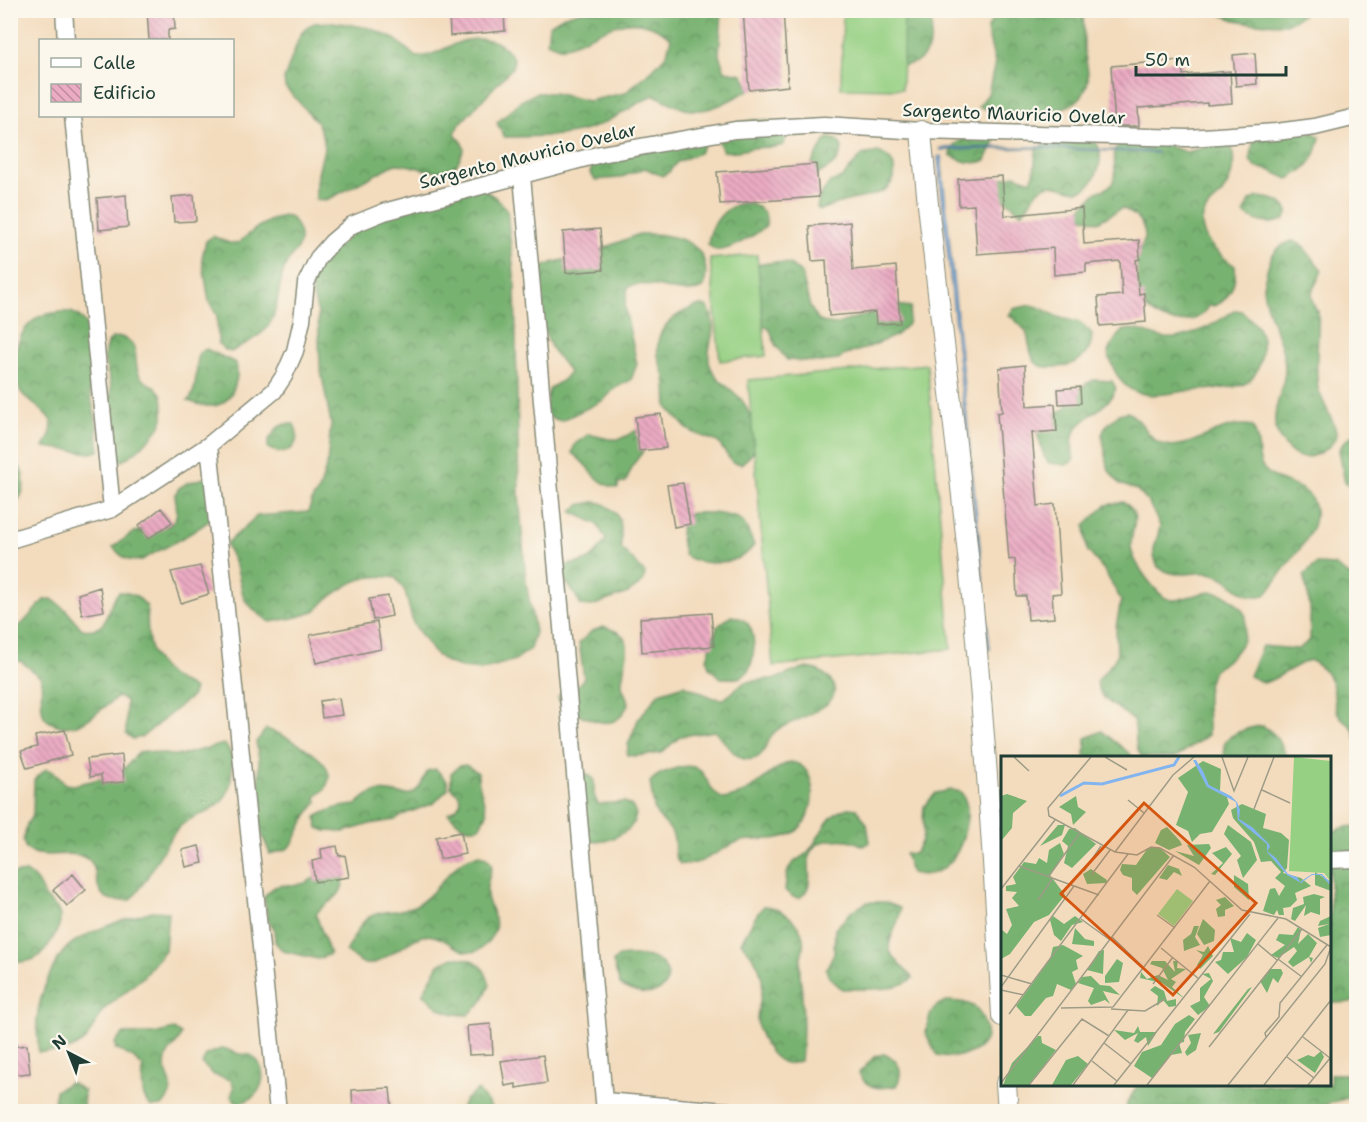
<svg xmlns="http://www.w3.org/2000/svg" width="1367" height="1122" viewBox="0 0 1367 1122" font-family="'Shantell Sans',sans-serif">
  <defs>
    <pattern id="forest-crowns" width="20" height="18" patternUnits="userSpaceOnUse" patternTransform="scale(1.5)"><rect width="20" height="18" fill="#78b271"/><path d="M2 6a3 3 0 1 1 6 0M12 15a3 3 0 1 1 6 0" fill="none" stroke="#62925e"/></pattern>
    <pattern id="building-back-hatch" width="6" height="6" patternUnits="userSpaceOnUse" patternTransform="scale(1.5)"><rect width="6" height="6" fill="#ebabc3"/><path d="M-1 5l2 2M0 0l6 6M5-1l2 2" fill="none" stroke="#be8c9f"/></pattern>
  </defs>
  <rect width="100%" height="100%" fill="#fbf7ec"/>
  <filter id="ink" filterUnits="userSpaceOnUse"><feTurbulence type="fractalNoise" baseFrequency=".0167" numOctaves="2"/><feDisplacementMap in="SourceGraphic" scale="12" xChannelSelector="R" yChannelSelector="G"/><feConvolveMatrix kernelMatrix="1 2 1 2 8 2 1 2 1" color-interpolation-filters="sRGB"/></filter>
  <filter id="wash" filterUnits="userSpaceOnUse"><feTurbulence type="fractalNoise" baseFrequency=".008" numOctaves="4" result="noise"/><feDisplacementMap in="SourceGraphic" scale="24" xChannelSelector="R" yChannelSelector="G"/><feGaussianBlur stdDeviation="1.35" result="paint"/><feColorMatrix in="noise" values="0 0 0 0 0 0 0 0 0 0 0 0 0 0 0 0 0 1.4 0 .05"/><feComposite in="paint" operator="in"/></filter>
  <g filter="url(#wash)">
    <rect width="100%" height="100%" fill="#f3dcbe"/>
    <!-- forest -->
    <path fill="url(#forest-crowns)" stroke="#4c7852" stroke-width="1.5" d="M1301,10L1302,15L1286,24L1252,23L1235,20L1211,11Z
      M583,11H722L719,55L725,71L743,74L749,90C730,100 708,115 685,109C675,106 664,99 654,95C633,105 614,120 592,128C565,138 532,136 504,137L497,123L521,101L536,93H554L588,101L625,93L656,66L667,54L671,38C629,4 604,35 561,48L547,42L549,25L564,16Z
      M884,11H931C932,26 934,48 920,60C913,65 897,67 888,69Z
      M1000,11H1082C1085,23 1083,35 1084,48C1085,58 1089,70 1088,80C1084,123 1006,114 978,107L988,94L995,63L987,30L994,16Z
      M333,22L370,28L396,40L416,57C444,56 456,34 489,40C501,42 508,49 514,60L512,68L458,126L455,134L461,140L464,149L457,164C429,180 422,164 395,164L333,197L323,201L316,199V183L324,148V139L317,122L285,87L284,79L300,35L306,28L314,23Z
      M753,120H766L789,132L783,145C773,149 764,146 753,148C742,150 734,153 723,151L717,139L730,124Z
      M1266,130L1314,133L1320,137C1317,158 1307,170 1288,179L1269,170L1255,167L1250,160L1253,143Z
      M972,136L996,139L986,160C975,166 961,161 950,155C951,142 962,140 972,136Z
      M708,138L699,153L677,162L669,172L662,176L645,168L619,178L595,180L590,173L594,162Z
      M829,138L837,140L842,147C841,162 828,169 816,175L812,163C818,155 821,143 829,138Z
      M1223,138C1240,151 1234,177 1222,193C1219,198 1213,201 1209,206C1189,230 1216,253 1235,266C1237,283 1227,307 1208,306C1203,316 1197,319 1187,321C1165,325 1144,312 1135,292C1132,286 1133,272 1134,265C1135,255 1145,245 1145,235C1144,222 1133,213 1122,208L1098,222L1083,217L1080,209L1097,192L1105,189L1112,184L1115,175L1114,150L1120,144H1163L1186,152L1218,144Z
      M1050,142H1095C1107,152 1097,185 1082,190C1071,194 1058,182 1046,186C1032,191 1031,206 1021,213L999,194L998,179L1015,175L1031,181L1034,173L1036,151L1042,145Z
      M878,152C886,155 893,159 894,168C897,198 862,196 843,202C836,204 828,207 820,210L817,208L819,197L830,182L842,178L862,155Z
      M481,188L495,197L507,210L515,284L519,494L526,582L535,632L530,649L515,660L481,670L463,668L446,662L433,652L413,623L405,591L396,578C367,573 353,580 330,597C325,601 321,606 316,610C301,618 286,619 270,622L256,612L244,599L237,569L226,544L257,516L308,512L313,498L319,491L327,464L331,423L320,366L318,313L309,282L317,266L368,219Z
      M1258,197C1272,199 1281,199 1288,211L1285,219C1271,226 1257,223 1244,214L1250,201Z
      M743,203C756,204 768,210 766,225C758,234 728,252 716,250C714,249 710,246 708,245C709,226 724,206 743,203Z
      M284,216L292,218C296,225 301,232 300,240C300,249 289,258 285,267C277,286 280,312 266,329C257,339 242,345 231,352L224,349L218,343L217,316L209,301L202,258L206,241L213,236L229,243H238L258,227L275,218Z
      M639,234C674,233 715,241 704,287C679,301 655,277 628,287L625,304L626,313L637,364L631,380L615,388L604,400L561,421L552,418L544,413L549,389L563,380L569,373C565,362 554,356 550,345C541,324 539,301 535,278L545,266L555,262L600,251L607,247Z
      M1292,241L1300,243L1322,270C1315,291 1305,289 1318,314V310C1320,336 1314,362 1318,388C1321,401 1337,425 1336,434C1335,448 1312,459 1300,457C1292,455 1284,445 1280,439C1266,414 1285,393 1285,368C1284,340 1265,314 1263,288C1263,283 1266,276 1267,270C1271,254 1276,247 1292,241Z
      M774,262L790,264L802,274L810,307L819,321L834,325L895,305L911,307L908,324L895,336L864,349L846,354L838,360L821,362L787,360L776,346L770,330L744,310L756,265Z
      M700,305L708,307C721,331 704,347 710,365C714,379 731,388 741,399C749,408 760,441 754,451C751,456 745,460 741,464L732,462L718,442L694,433L686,428L667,407C666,397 667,387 665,378C664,372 661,366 659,360C651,329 675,313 700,305Z
      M1031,305C1042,307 1049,313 1058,317C1076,323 1078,317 1092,334C1092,356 1075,367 1054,367C1048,367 1041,368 1036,363C1029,356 1030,341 1026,332C1022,325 1015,320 1009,315L1013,309Z
      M1234,310L1242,311C1247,316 1254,322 1258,328C1267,345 1261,378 1242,385C1224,390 1205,389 1186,391C1167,393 1150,399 1132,390C1119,384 1111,365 1108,352C1112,345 1117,333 1125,330C1137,326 1153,337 1166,338C1187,340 1218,323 1234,310Z
      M62,312H71L79,316L86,324L90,362V392L96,420L99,451L90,453L44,447C48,439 54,430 51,421C45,409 29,403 21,392C7,368 15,331 39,317C46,313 54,313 62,312Z
      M121,337C141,344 133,356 138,372C142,384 156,384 161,394C163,398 163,403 163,408C163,412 164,418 162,422C157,435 134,454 122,461C110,452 106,428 107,413C108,404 112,395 111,386C108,367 97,354 112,338Z
      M206,349L236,363C240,379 232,405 212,406C205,407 195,403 188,401C198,391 195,368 199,353Z
      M1094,380L1112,381L1116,388C1109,410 1078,417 1073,436C1071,444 1073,452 1074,460L1066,465L1049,463L1044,457L1037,432L1045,418L1066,408C1068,396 1082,385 1094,380Z
      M1127,412C1143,419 1148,439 1161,444C1189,454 1220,419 1252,426C1262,441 1255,459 1264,469C1278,485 1299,483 1307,493C1331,520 1296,553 1281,573C1276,581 1272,588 1265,595C1239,601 1235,579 1214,574C1193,569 1180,581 1158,567C1149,547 1157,545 1160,526L1149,503L1137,490L1120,484L1109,471L1102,435L1105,427L1119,414Z
      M285,424H294C304,443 288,460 268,448V441L278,427Z
      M644,429L647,446L632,466L626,482L618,483V488C596,486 589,464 572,453L575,444L589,434C598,436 613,442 622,438C632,434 632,430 644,429Z
      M1356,432V489L1345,483L1339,450L1344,442Z
      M11,456C27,470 29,494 11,507Z
      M204,478C211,481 221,484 224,491C235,518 159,549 142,560C127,563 122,557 113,547L134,532L168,526L175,520L177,512L175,495L179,488L187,483Z
      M594,502C603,502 606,505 612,510C625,521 620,534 621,548L645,573L643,582L628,593L592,606L580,605C575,590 564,582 556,568C584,560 590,566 606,539L597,524L572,512L579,505Z
      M1123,502C1144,514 1130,529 1131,547C1132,561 1153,589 1164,597C1185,611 1216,567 1246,616C1244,640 1245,645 1226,661C1221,665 1215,668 1212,674C1203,692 1209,715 1208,735L1176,757H1142C1130,742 1141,728 1130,718C1118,706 1098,701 1097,681L1113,662L1117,655L1116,627L1121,600L1104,570L1087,550L1085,525L1106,505Z
      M713,513C744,518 742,516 754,545C741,565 702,568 684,555C682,544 675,520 689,514C695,512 706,513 713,513Z
      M1317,564L1334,565L1356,580V738C1353,724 1348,726 1340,716C1332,706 1336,695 1332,684C1329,672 1319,666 1310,660C1293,666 1281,677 1264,683L1249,676L1262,646L1298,649L1310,640V607L1304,575Z
      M119,592C132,592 139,597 147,607C148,636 145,655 170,675C177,682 187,683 194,689L191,697L142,737L133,739L126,734V700L118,697C100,708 83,731 60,726C54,724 47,722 44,716C39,707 43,689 41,678L22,662L11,659V631L23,623L44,600L52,599L66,610L82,629C112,634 103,608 119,592Z
      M731,616C737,617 743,618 748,624C757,635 756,670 741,677C735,679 727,678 721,678L709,667L707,659L717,627Z
      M604,627C642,636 622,659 622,685C623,691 627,696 628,703C620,727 604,725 585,717C574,713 562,709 558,698L560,694L576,687L584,678L579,643L592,631Z
      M803,668C814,668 824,671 831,681C850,706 789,721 777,730C765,738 767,763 745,759C734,757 723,739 715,731L681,736L661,753L635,756L627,755L628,745L638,720L659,693L684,685L714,698L724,699L745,682L778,678Z
      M1262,726C1276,733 1282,743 1286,757H1225C1225,754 1223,751 1224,747C1225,733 1251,727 1262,726Z
      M266,729C283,734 313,750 324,764C327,767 328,773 330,777L325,789L316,797L317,802L307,815L293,843L287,849L270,854L260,829L259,759L256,742Z
      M1102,731L1130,754L1132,757H1085L1086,738Z
      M224,744C232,751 232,758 232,769C231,820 194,806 174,833C158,855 149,880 131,900C125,900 117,901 112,900C90,895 102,866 86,858C66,848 46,862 26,849L23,841L27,824L33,814L34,780L46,769L54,772L65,784L74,785L99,779L107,781L115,779L138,753L145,751L170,755H181Z
      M790,762C822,764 816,820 795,832C774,844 753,836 735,843C716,851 702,867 680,864C670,852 678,846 672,833C669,825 658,819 655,811C652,802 652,791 650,782C656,775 662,773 671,770C712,755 701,790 724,799C757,793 764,772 790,762Z
      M466,765L478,773V780L487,814L479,827C463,831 459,823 448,813L456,809L461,802L459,795L451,787V773L459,766Z
      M436,769L447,781L448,789L434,803L402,815L395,820L370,824L344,832L326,831L318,828L316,817C330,809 340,806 356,805C360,801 365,796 370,794C398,783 411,814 427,771Z
      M587,774L594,779V795L598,804L625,802L632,806L636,814L634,822L629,829L614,838L605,841H588L579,777Z
      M952,790L961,792C970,806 968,817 964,833C958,859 941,881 911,873L905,853L914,854C929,834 921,827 924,806L936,793Z
      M848,808L857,809L867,824L870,842L863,846C852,839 844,839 831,840C789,846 825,882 799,898L791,896L785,890C786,884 786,877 788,871C791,861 801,859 808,852C822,836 825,814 848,808Z
      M1356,826V1002L1333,1003L1330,1002V833L1345,827Z
      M479,855L486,857L492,864C491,874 485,885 487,895C488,909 501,920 493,934C468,977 449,929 422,936C408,940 376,968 365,964C359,962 352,956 346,952C352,942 357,928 365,920C379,908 399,914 414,906C439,895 451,858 479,855Z
      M26,872C38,879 39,887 46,898C51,904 59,907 60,916C62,928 45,954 34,959C27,962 18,962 11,963V874Z
      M320,875L344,877C343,903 323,900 316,915L330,954L318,959L283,951L275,942L274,928L268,920L264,897C277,880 284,887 301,884C308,883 313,878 320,875Z
      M868,902H885L900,908C901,925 884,941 891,953C896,962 906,970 913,978C894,993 865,988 842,989L829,977L826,969L834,953L835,929L853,910Z
      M764,906C778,907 794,917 801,931C807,944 800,953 800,967C799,976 802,986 802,995C803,1017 804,1038 801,1060C791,1065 784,1065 775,1057C770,1053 767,1048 764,1042C747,1014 768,999 761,974C758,961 749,952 741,942C748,931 755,914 764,906Z
      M152,911L168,912L165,950L143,977L103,1010L86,1040L71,1049L55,1052H38C39,1041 36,1030 37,1020C39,996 54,955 74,942C98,927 126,919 152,911Z
      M628,956C636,956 645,955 652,958C684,970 664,1011 620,985L613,962L619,957Z
      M453,957C477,959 483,962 490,985L481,1003L468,1015C445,1014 438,1010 423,993L439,964Z
      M947,1001C956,1001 968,1002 975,1007C980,1011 982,1017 984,1023C996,1051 958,1061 937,1055L926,1034C928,1018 931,1005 947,1001Z
      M174,1029L181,1034C179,1045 168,1049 166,1059C161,1080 183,1082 162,1106L152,1107C139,1098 143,1082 143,1067L132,1057L115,1049L116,1047L115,1043L123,1034H154Z
      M223,1048L239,1054L251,1055C273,1070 262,1102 236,1103L231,1096L234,1088L231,1080L214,1075L202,1064L206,1055Z
      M884,1054C899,1060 905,1071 896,1086C879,1089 867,1090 859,1073L875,1056Z
      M1356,1068V1095L1307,1111H1240L1218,1107L1206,1111H1126L1127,1103L1138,1085L1330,1084V1074H1347Z
      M70,1082L84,1091L83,1110L82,1111H56L54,1108L55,1091Z
      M478,1090L494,1111H459L466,1099Z"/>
    <!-- pitch -->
    <path fill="#96d083" stroke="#5a865c" stroke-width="1.5" d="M843,11H904L902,89L841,88Z
      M757,255L766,356L720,361L710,259Z
      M927,364L951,649L773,666L748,380Z"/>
    <!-- water -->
    <path fill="#82b5ef" stroke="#507992" stroke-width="1.5" d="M1036,147L1157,152V153L1036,148L940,150V148Z
      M941,156L990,649L988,650L938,157Z"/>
    <g id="blocks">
      <!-- building -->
      <path fill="url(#building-back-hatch)" d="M147,10H174L175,29L168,30V40H149Z
        M449,10H504L505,31L450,36Z
        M743,10H783L788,86L749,90Z
        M1255,53L1257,84L1236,86L1233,55Z
        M1182,60L1183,75L1230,71L1232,103L1207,105V103L1138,108L1139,126H1115L1111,66Z
        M816,164L819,197L720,204L717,172Z
        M1002,176L1005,216L1082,208L1084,244L1139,240L1140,259L1136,260L1139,294L1144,293L1146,322L1100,326L1098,297L1122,295L1120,261L1086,264V272L1054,275L1053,248L977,254L974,205L959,206L958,179Z
        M126,195L128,227L99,230L97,198Z
        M194,195L196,221L174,222L172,197Z
        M850,222L853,270L896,266L900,323L876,324L875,312L829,316L826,260L812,261L809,226Z
        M600,229L603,270L566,273L563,232Z
        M1025,365L1027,406L1055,404L1057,431L1032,433L1038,506L1055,504L1061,593L1052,594L1054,618L1028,620L1026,596H1017L1015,559L1009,560L997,413L1002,412L999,368Z
        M1080,387L1081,403L1059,404L1058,389Z
        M661,414L666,448L639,451L635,417Z
        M683,483L690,524L674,527L667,485Z
        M161,508L172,522L148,539L138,526Z
        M200,566L209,594L181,603L171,572Z
        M100,587L104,611L82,615L78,594Z
        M388,596L392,616L373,620L369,599Z
        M711,613L714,646L642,652L640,618Z
        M377,622L381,649L316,663L310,635Z
        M339,698L342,715L322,718L320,701Z
        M65,730L71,755L27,768L21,751L37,747L35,736Z
        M122,755L124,782L102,784L101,775L90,777L87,759Z
        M461,832L465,854L440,859L436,837Z
        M199,846L203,863L186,867L182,850Z
        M337,846L339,856L345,855L349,877L315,882L312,861L322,859L321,849Z
        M73,874L86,890L67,906L53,890Z
        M491,1024L493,1054L469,1055L467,1026Z
        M27,1045L30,1073L10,1075V1047Z
        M543,1055L547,1083L516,1088V1084L505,1086L501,1061Z
        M390,1088L392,1109L353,1112L352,1090Z"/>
    </g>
  </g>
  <g filter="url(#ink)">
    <use href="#blocks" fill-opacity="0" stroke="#898c79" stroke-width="1.5"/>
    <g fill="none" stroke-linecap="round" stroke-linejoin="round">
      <defs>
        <path id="minor" d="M64,10L66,40
          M73,116L112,509
          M522,176L605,1112
          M209,445L278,1112
          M10,540L112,509L209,445L274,391L284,376L295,351L302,320L306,283L318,258L332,242L352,225L384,212L601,154L735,130L824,125L921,131L1188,138L1276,132L1315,127L1356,117
          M1330,860L1356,859
          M604,1101L738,1112"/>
        <path id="tertiary" d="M921,131C931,250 948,369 961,487C980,663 993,840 1002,1016
          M1006,1084L1008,1112"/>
      </defs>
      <!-- minor casing -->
      <use href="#minor" stroke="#898c79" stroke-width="19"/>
      <!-- tertiary casing -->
      <use href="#tertiary" stroke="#898c79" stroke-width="22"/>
      <!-- minor -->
      <use href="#minor" stroke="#fff" stroke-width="16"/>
      <!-- tertiary -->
      <use href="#tertiary" stroke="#fff" stroke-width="20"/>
    </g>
  </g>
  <g text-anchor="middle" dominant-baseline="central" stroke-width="4.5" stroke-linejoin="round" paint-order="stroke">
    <!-- street labels -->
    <g font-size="18" fill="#1f3d34" stroke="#fbf7ec">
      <text transform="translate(1014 114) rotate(2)">Sargento Mauricio Ovelar</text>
      <text transform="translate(528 156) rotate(-14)">Sargento Mauricio Ovelar</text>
    </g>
  </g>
  <!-- overview -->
  <g transform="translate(1001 756)">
    <rect width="330" height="330" fill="#f3dcbe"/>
    <path d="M202,5L220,13L219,35L225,38L228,48L211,76L199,78L191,86L187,75L175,69L187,36L177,22ZM6,38L26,45L12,57L11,72L0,85V40ZM75,40L77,51L85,56L72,69L70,58L58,51ZM241,48L265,58L262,72L280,77L288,84L286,112L282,117L300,122L310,130L294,137L296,144L289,151L282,152L283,159H278L276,154L273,159L262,155L269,133L274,132L278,140L284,130L274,122L280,116L270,105L260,106L253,86L232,62L230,54ZM57,69H64L61,79L39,90ZM227,69L250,86L256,104L242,122L236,104L240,100L223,78ZM166,71L179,85L181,89L168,94L154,87L160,74ZM74,72L95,88L71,112L63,107L67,90L61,85L68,73ZM59,87L63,98L49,119L64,139L48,159L33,166L9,198L0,203V173L6,178L11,169L5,153L18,150L11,142L16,136L5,135V130L15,128L12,121L23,106L35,108L38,102L46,107L48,94ZM208,88L210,92L198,109L174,95L193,100L186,89ZM225,91L231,98L214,119L210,118L222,107L211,97ZM147,92H159L169,101L136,139L131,134V122L122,119L119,114L121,108L135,109ZM167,109L178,113L181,120L173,116L166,124L158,122ZM90,113L106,124L105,127L86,128L82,118ZM314,116L330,126V135L314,129ZM233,119L247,128L248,144L233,131ZM313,138L324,141L319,143V159L310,156L303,160L305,149L294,165L290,163L292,152L303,148L302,141ZM224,141L233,150L224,154V160L217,161L215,153L220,149L215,144ZM52,160L63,168L74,160L82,166L71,169L60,185L53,179L49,164ZM330,160V179L319,181L317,172L328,168L317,170L319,165ZM202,163L214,174L213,185L203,189L196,178ZM198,170L194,181L199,189L183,195L182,184L190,178L193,170ZM297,171L300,174L297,188L307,178L316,187L308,201L312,202L310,207L308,201L292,211L287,206L296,195L293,191L277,202L270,199L284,189L275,184L278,178L292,179ZM74,172L84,183L93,185V190L71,188ZM246,177L255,184L246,201L227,218L214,206L220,204L222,196H233L229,182L240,186ZM62,189L82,200L75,204L77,213L71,216L75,228L70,234L56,228L52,240L45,242L30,260H24L15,250L49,203L52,191ZM207,190L212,200L199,213L196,209L202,199L195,194L203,196ZM103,194L102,218L86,214L98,195ZM116,203L122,207L118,226L104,227V220ZM151,205H164L174,216L172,205H177L176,212L185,213L170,223L175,226L171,231L184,243L161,227L139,222L140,216L146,223L157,219L167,224L161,212L149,208ZM269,213H280L282,217L277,227L272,222L266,237L259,225ZM208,217L212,225L203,241L209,250L197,259L189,250L199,245V232L210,223L201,218ZM90,220L99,229L109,230L119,239L102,235L109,248L104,244L90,249L87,245L93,232L77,227L81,221ZM154,230L163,235L166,245L175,243V250L168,251L162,244L156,250L157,240L149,234ZM251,231L218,276L212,278L247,233ZM188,259L194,263L184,276L183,286L178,287L181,297L170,299L151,322L133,310L141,296L160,289L174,268ZM137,270L139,276H156L147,290L145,281L137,287L133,285L137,277L124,284L113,274L133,277ZM200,277L195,294L186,300L184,296L190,287L187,279ZM37,280H40L41,287L55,294L28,329H2L11,307ZM320,295L323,301L314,317L296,304L307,299L313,301ZM77,300L87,308L70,329H51L65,304Z" fill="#78b271"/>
    <path d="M293,1L330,5V126L323,117L288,115Z" fill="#96d083"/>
    <path d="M176,133L192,145L173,170L157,158Z" fill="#96d083"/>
    <path d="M192,4H195L202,15L208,29L230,40L236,46L239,54L238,63L251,71L268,88L269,91L266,95L275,102L287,118L296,121L299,126L311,118H321L330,127V130L320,119H311L300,127L286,119L266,96V88L237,64L235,46L206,31Z" fill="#82b5ef"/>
    <path fill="none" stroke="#82b5ef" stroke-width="3" d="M59,40L83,27L101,28L173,9L178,1"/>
    <path fill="none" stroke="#9e9c87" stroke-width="1.5" d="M13,1L28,15M90,1L47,52L48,60L114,96L136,99L150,91L159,92L193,111L241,154L285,163L330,191M104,1L126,14M221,1L233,35L247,1M261,34L289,47M127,44L143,57M253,53L273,1M114,96L172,19L193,1M18,110L98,139M83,115L100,90M91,118L109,94M48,120L78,78M0,133L54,64M37,144L52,122M156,159L174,172M80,163L109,184M111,181L143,212M257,188L276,204M160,192L198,223M277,203L301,221M0,219L31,228M152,228L172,201M0,231L73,130M0,234L23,239M60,252L112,251L209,125M110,253L144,255L164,243M8,258L127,98M265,281L264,277L278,261L279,247L326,189M302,281L329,302M103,287L130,308M208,291L301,173M286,301L313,322M91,305L116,325M0,327L173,99M28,329L81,263L108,280M72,329L127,254M113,329L249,158M146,329L277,162M227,329L324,208L330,191M263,329L330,244M307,329L330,301"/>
    <path fill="#d45610" fill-opacity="0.15" stroke="#d45610" stroke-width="3" d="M143,47L255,147L172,239L60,138Z"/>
    <rect width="330" height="330" fill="none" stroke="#1f3d34" stroke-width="3"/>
  </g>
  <!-- margin -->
  <rect width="1367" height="1122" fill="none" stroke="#fbf7ec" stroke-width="36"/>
  <!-- legend -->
  <rect x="39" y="39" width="195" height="78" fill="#fbf7ec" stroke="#a3ada2" stroke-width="1.5"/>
  <rect x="51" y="58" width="30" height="9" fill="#ffffff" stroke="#a3ada2" stroke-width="1.5"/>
  <text x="93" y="69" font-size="18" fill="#1f3d34">Calle</text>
  <rect x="51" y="84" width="30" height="18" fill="url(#building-back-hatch)" stroke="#a3ada2" stroke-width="1.5"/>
  <text x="93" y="99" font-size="18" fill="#1f3d34">Edificio</text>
  <!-- north arrow -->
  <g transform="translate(69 1053) rotate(318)" stroke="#fbf7ec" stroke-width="4.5" paint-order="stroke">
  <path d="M0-4.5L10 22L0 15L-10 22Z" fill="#1f3d34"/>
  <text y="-9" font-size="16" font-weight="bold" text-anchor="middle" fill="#1f3d34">N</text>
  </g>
  <!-- scale -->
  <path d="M1136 66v9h150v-9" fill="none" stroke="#1f3d34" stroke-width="3"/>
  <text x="1145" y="66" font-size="18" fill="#1f3d34" stroke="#fbf7ec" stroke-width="4.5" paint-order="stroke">50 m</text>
</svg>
